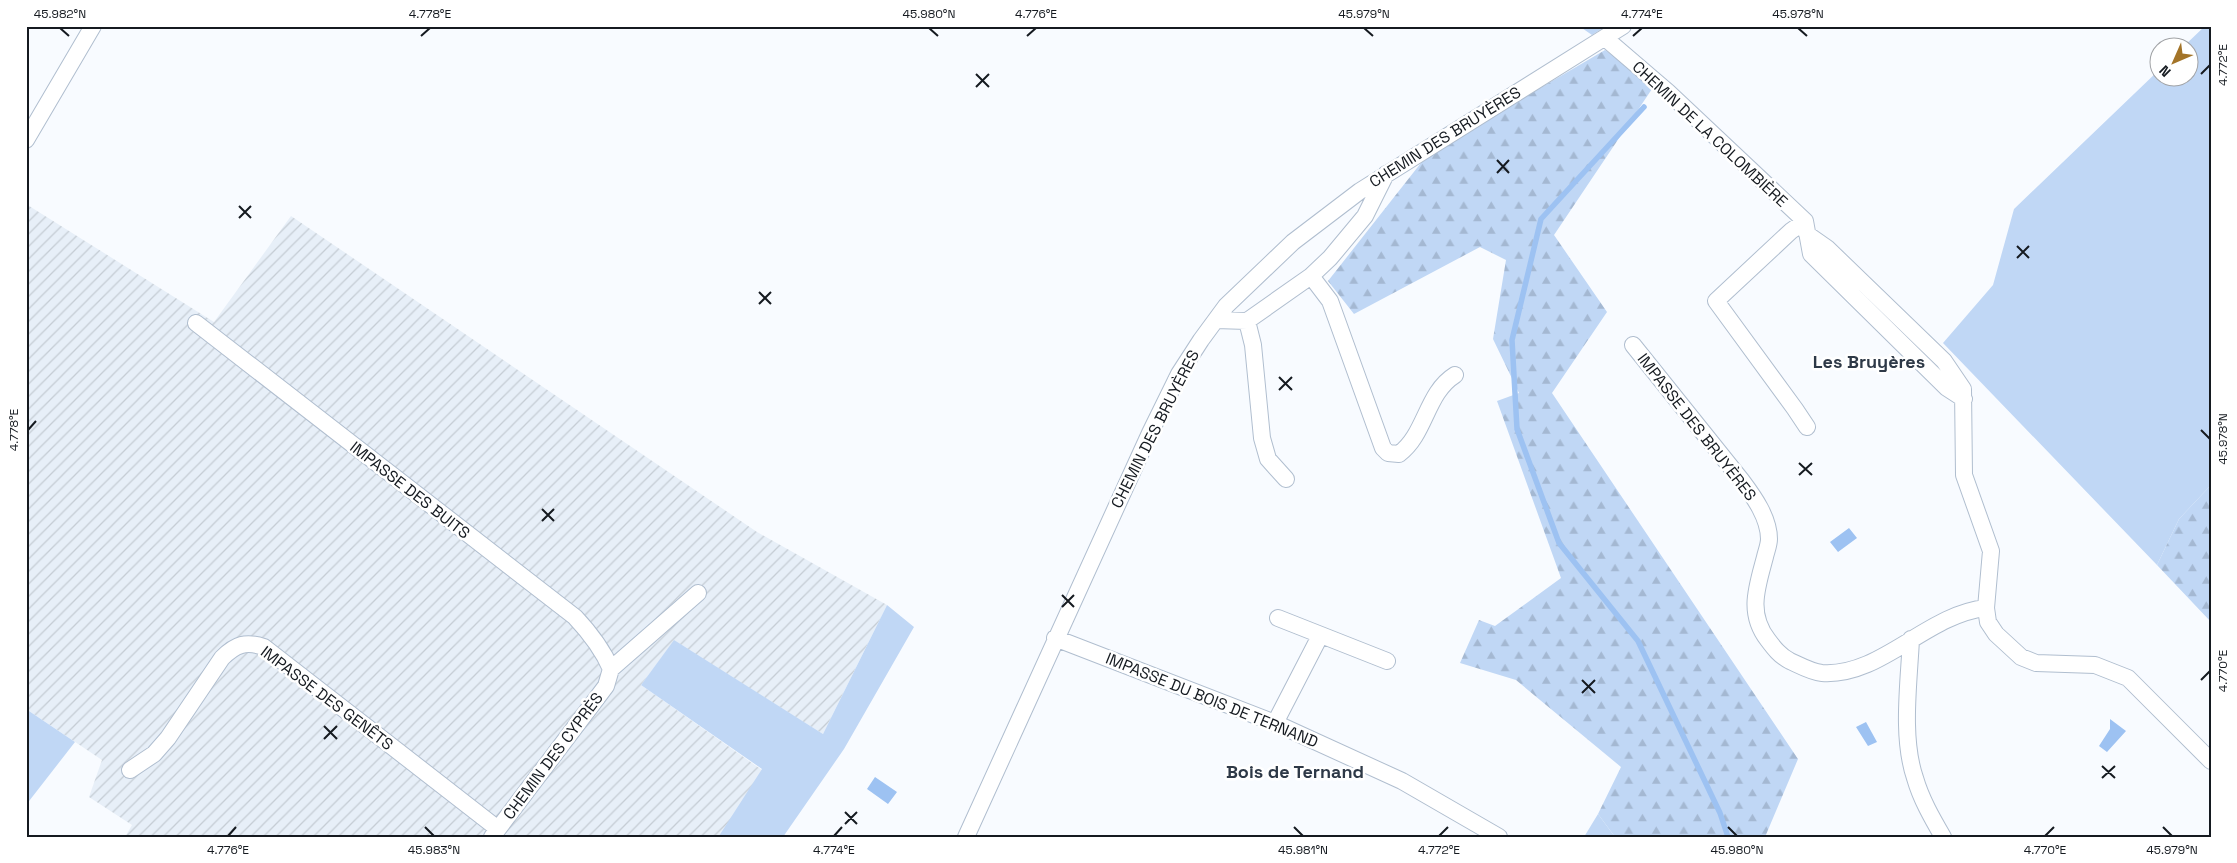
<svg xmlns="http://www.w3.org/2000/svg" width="2237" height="863" viewBox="0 0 2237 863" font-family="'Space Grotesk',sans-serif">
  <defs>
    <pattern id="industrial-furrows" width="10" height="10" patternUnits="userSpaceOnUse" patternTransform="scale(1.25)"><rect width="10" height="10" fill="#e7eff8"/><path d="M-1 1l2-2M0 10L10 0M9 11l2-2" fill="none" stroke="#c5ccd4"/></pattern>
    <pattern id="forest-firs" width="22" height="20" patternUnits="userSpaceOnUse" patternTransform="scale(1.25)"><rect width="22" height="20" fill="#c0d7f5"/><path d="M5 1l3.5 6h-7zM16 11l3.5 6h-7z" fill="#a4b8d2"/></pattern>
  </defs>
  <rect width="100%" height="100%" fill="#f8fbff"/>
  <!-- industrial -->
  <path fill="url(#industrial-furrows)" d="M26,204L214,322L291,216L757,532L887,605L823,734L674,641L641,685L762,770L720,837H125L132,825L89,797L102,760L26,709Z"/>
  <!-- grass -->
  <path fill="#c0d7f5" d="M1579,26H1606L1592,35Z
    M2205,26H2211V485L2179,519L2157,565L1943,343L1993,285L2014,209L2159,70L2160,78H2190V48L2183,47Z
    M887,605L914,627L844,749L783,837L719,836L762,769L641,685L674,640L823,734Z
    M26,709L75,742L26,805Z
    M1598,814L1615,837H1584Z"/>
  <!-- forest -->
  <path fill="url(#forest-firs)" d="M1605,50L1654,86L1554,235L1607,312L1552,393L1798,759L1765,837H1615L1598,814L1621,767L1516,680L1460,663L1479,620L1495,626L1561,578L1497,401L1519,393L1493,339L1506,260L1480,247L1354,314L1328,281L1428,154Z
    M2211,485V622L2157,565L2179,519Z"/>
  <!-- water -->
  <path fill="#9dc2f2" d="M1849,528L1857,538L1838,552L1830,542Z
    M2110,719L2126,731L2107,752L2099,746L2110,729Z
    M1866,722L1877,742L1868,746L1856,727Z
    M875,777L897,792L888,804L867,789Z"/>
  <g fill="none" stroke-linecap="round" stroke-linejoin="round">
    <!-- stream -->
    <path stroke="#9dc2f2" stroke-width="5.5" d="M1644,107L1541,219L1512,340L1517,429L1559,543L1638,641L1720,813L1728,837"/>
    <defs>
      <path id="minor" d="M1605,38L1668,92L1805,221L1811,254L1947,388L1964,399
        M26,140L93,26
        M1805,221L1791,231L1716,301L1795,409L1807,427
        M1807,234L1827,248L1944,361L1963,389L1964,475L1991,551L1986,608L1988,622L1996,634L2021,657L2036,663L2095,665L2128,678L2211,761
        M1311,276L1330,301L1383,448L1388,453L1399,454C1426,434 1426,393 1455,375
        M1216,320L1247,321L1311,276L1330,258L1365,216L1386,174
        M1247,321L1253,345L1262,438L1268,459L1286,479
        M196,323L575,617C590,633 602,648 611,669
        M1633,345L1742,481C1754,497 1769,518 1769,539C1769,545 1766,552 1765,557C1757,587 1747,613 1768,640C1774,648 1780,656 1790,661C1799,665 1811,672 1822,673C1881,677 1927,614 1986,608
        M1278,618L1387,661
        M1055,638L1275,723L1402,781L1499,837
        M1911,639C1909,682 1901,737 1915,778C1921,799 1932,818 1943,837
        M1275,723L1320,636
        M130,770L154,754L168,738L222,658C236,644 246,641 264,647L498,829
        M492,837L606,686L611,669L698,593
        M966,837L1150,433L1179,374L1201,340L1226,306L1293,242L1360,191L1623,26"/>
    </defs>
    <!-- minor casing -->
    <use href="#minor" stroke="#b0becf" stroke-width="18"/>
    <!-- minor -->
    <use href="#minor" stroke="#fff" stroke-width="16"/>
  </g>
  <!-- ticks -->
  <path fill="none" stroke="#151a20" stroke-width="2" d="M60,28L69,36M929,28L938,36M1364,28L1373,36M1798,28L1807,36M421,36L430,28M1027,36L1036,28M1633,36L1642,28M976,74L989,87M2201,74L2210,65M976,87L989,74M1497,160L1509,173M1497,173L1509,160M239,206L251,218M239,218L251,206M2017,246L2029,258M2017,258L2029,246M759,292L771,304M759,304L771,292M1279,377L1292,390M1279,390L1292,377M28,430L36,421M2201,430L2210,439M1799,463L1812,475M1799,475L1812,463M542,509L554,521M542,521L554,509M1062,595L1074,607M1062,607L1074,595M1582,680L1595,693M2201,680L2210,671M1582,693L1595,680M324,726L337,739M324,739L337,726M2102,766L2115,778M2102,778L2115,766M845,812L857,824M845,824L857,812M425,827L434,836M1294,827L1303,836M1728,827L1737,836M2163,827L2172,836M228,836L236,827M834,836L842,827M1439,836L1448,827M2045,836L2054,827"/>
  <g text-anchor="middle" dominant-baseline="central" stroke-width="5" stroke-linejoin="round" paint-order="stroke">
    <!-- street labels -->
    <g font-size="16" fill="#151a20" stroke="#fff">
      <text transform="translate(1710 134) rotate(43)">CHEMIN DE LA COLOMBIÈRE</text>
      <text transform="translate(1445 137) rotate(-32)">CHEMIN DES BRUYÈRES</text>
      <text transform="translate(1697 427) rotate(52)">IMPASSE DES BRUYÈRES</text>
      <text transform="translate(1155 429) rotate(-63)">CHEMIN DES BRUYÈRES</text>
      <text transform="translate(410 490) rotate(38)">IMPASSE DES BUITS</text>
      <text transform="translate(327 698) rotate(37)">IMPASSE DES GENÊTS</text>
      <text transform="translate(1212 700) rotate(22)">IMPASSE DU BOIS DE TERNAND</text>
      <text transform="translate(553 756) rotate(-53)">CHEMIN DES CYPRÈS</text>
    </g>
    <!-- neighbourhood labels -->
    <g font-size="18" font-weight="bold" fill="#2e3947" stroke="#fff">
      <text x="1869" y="361">Les Bruyères</text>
      <text x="1295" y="771">Bois de Ternand</text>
    </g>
  </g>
  <!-- border -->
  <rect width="2237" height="863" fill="none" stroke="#ffffff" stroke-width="55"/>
  <!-- north arrow -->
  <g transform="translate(2174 62) rotate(225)"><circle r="24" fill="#ffffff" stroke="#a1a3a6"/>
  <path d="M0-4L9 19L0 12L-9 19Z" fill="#a37428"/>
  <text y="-8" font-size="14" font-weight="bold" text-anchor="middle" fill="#151a20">N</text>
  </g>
  <rect x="28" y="28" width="2182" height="808" fill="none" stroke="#151a20" stroke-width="2"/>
  <g font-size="12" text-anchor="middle" fill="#151a20">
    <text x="60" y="18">45.982°N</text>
    <text x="430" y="18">4.778°E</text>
    <text x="929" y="18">45.980°N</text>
    <text x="1036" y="18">4.776°E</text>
    <text x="1364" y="18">45.979°N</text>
    <text x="1642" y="18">4.774°E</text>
    <text x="1798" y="18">45.978°N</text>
    <text transform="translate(2223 65) rotate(-90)" y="4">4.772°E</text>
    <text transform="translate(14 430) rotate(-90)" y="4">4.778°E</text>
    <text transform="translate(2223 439) rotate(-90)" y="4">45.978°N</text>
    <text transform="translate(2223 671) rotate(-90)" y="4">4.770°E</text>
    <text x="228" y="854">4.776°E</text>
    <text x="434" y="854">45.983°N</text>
    <text x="834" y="854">4.774°E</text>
    <text x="1303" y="854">45.981°N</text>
    <text x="1439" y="854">4.772°E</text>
    <text x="1737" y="854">45.980°N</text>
    <text x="2045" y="854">4.770°E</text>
    <text x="2172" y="854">45.979°N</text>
  </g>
</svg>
